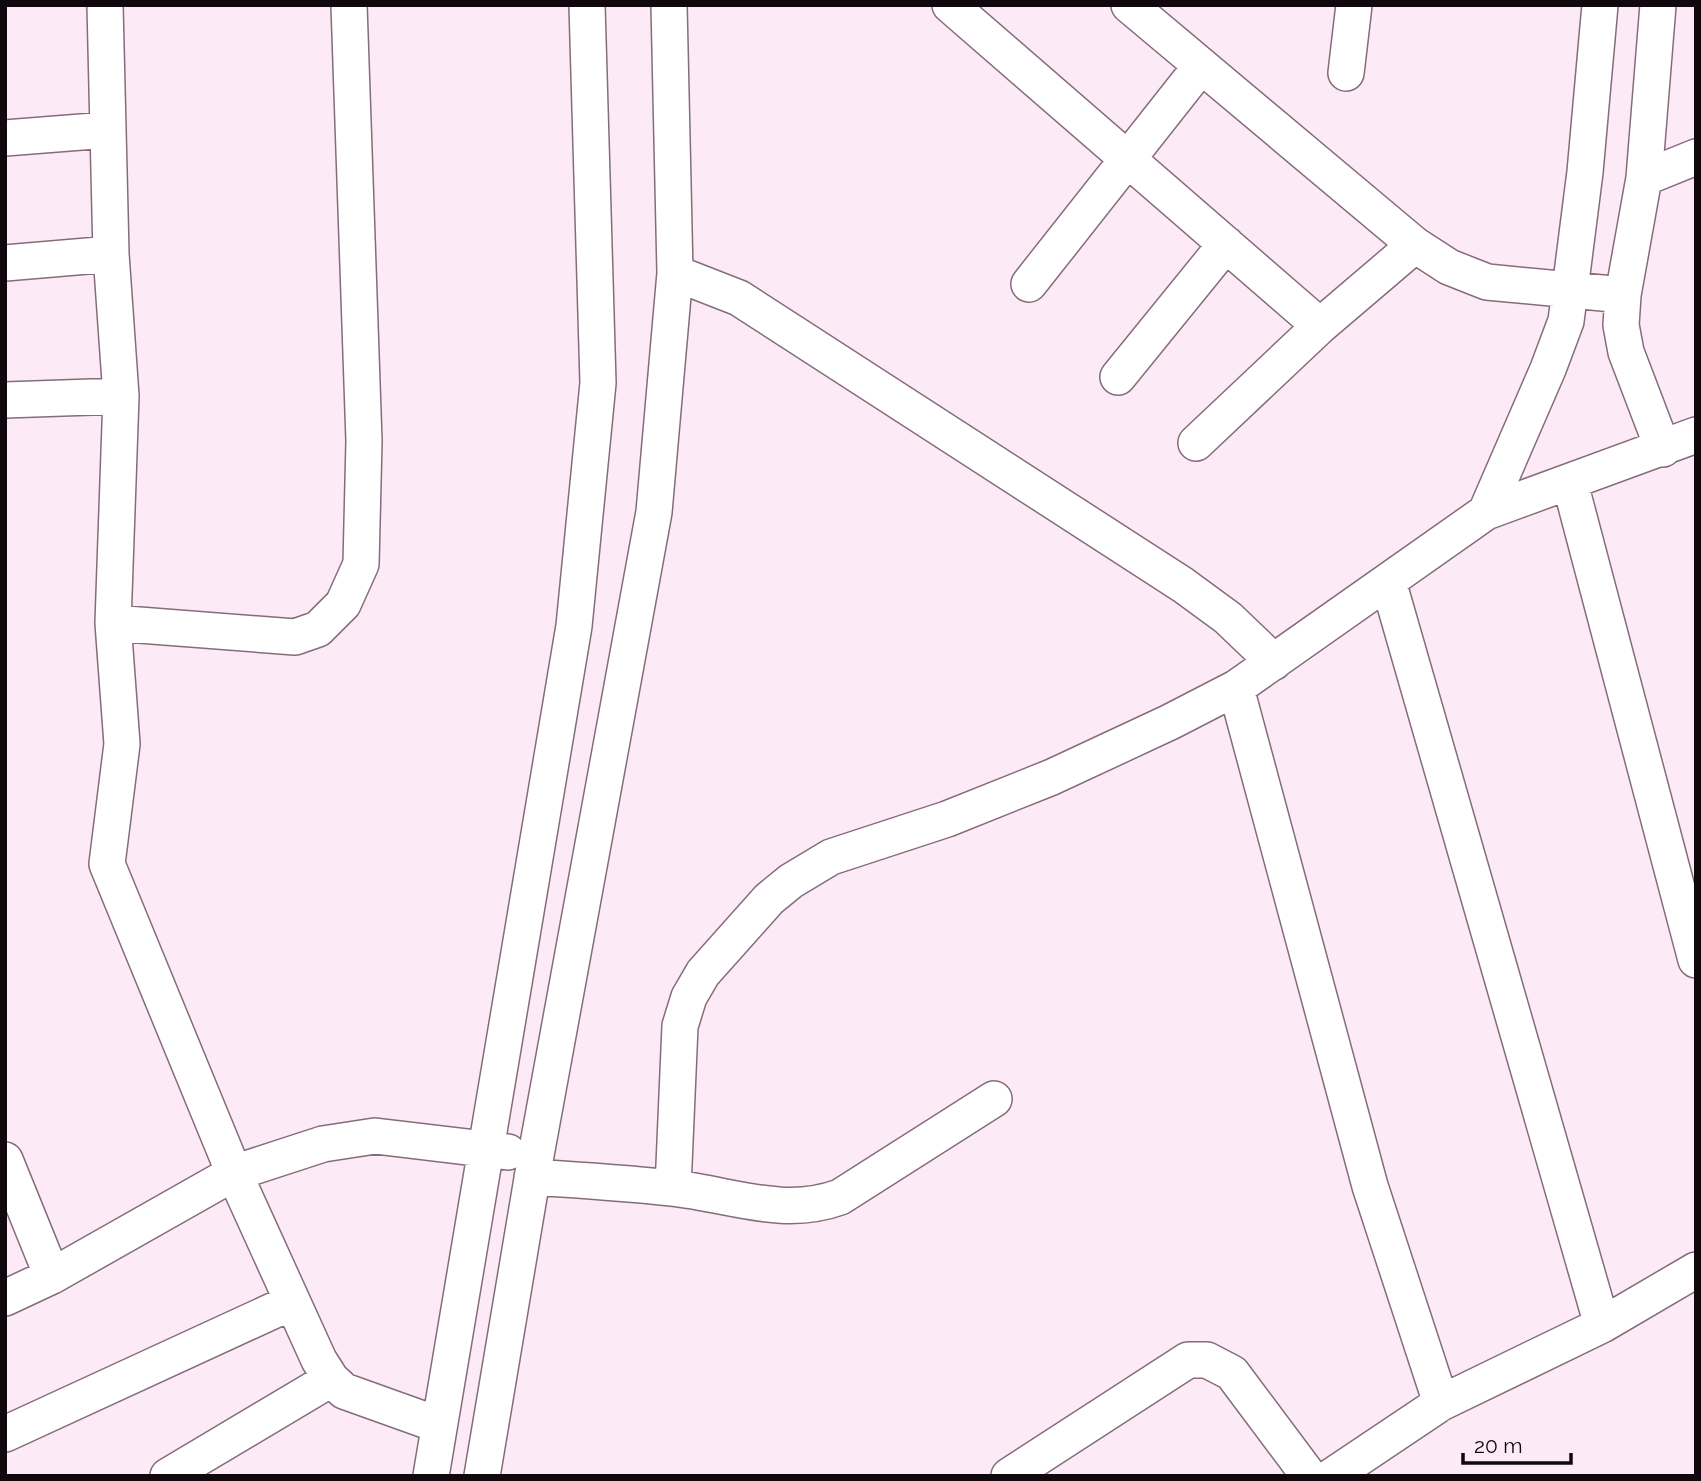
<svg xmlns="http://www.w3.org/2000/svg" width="1701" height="1481" viewBox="0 0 1701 1481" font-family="Raleway,sans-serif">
  <rect width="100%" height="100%" fill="#fcebf6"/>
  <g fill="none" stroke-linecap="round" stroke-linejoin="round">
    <defs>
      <path id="minor" d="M105,5L111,254L121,396L113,623L122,744L107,864L234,1173L319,1360L331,1379L344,1391L439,1425
        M950,5L1320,326
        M1129,5L1415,245L1449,267L1487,282L1623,295
        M1658,5L1644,178L1623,295L1621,325L1626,352L1663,449
        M1346,73L1354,5
        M5,138L107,130
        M1644,178L1696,157
        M5,263L111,254
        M675,273L739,298L1183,585L1228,618L1274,662
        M1029,284L1201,66
        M1118,377L1226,244
        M5,400L121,396
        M1196,443L1320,326L1415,245
        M1570,483L1696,960
        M1486,512L1548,369L1566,321L1585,172L1600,5
        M1388,581L1602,1325
        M113,623L295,637L318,629L343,604L361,564L364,441L349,5
        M1236,688L1370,1186L1441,1403
        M5,1160L52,1276
        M532,1177C579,1180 625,1183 672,1188C730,1194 783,1218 840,1197L994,1099
        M673,1188L680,1026L689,997L703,973L769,899L791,881L831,857L947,819L1052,777L1170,722L1236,688L1486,512L1696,435
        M5,1298L52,1276L234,1173L323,1144L375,1136L508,1152
        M5,1434L292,1302
        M168,1476L331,1379
        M431,1476L574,626L598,383L587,5
        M482,1476L536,1155L654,512L675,273L669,5
        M1009,1476L1188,1360H1207L1232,1373L1309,1476
        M1332,1476L1441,1403L1602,1325L1696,1270"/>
    </defs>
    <!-- minor casing -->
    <use href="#minor" stroke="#856c7c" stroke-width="38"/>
    <!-- minor -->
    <use href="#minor" stroke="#fff" stroke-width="35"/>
  </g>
  <!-- border -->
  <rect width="1701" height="1481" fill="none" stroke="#11080e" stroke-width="14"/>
  <!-- scale -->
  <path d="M1463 1453v10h108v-10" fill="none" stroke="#11080e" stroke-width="3.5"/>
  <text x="1474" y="1453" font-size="21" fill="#11080e" stroke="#fcebf6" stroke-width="5" paint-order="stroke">20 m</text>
</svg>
